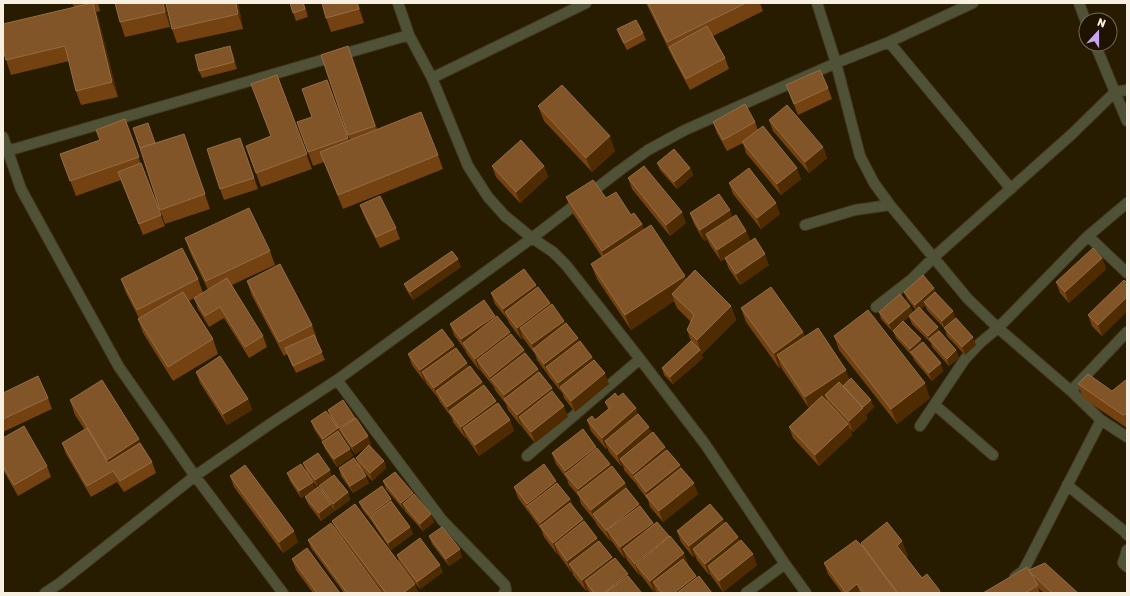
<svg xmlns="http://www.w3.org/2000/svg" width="1130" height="596" viewBox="0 0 1130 596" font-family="Rubik,sans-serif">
  <rect width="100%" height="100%" fill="#271b00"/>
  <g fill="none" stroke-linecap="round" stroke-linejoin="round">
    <defs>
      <path id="minor" d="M398,3L409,35L432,78L468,166L488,197L505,216L532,238L553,252L566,265L640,359L705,444L785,564L806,593
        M817,3L836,63L860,156L874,183L890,205L968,299L998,328L1071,391L1101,420L1127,437
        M1079,3L1086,22
        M889,42L1011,189
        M1095,44L1127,121
        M432,78L586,3
        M3,137L21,189L67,273L119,367L195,476L270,424L337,380L532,238L619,171L648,150L685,130L836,63L889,42L973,3
        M7,151L409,35
        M805,225L855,210L890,205
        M1088,236L1127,273
        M876,307L912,279L934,257L1072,134L1115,92L1127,90
        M337,380L442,520L505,585L506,590L504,593
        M1071,391L1127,332
        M935,405L993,455
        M920,426L965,359L980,343L998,328L1088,236L1127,203
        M527,456L640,359
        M1067,485L1124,531L1127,535
        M1127,550L1123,563L1127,567
        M1015,577L1023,571L1029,560L1101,420
        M45,593L60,583L195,476L283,593
        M746,593L785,564"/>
    </defs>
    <!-- minor casing -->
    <use href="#minor" stroke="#44391f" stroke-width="12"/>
    <!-- minor -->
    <use href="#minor" stroke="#505237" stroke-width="10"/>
  </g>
  <!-- wall -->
  <path fill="#744211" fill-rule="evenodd" d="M72,3H98L100,11L96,12L98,17L118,97L81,105L76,91L69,61L11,75L6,60L74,7Z
    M115,3H165L170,27L125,37L120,22Z
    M166,3H238L243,29L177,43L172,29Z
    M290,3H304L308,17L296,21Z
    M322,3H358L364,23L331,32L326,18Z
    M646,3H760L763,11L713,36L725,58L729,69L690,90L673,58Z
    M617,29L643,33L646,40L627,50L620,37Z
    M233,54L237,69L202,78L199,71Z
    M321,55L353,60L377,129L438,155L443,169L343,209L324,162L313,166L297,122L312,117L327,80L349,140H350Z
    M277,75L312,169L261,187L246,146L271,136Z
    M786,85L828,88L832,99L798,115Z
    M538,106L615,151L592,172L544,121Z
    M125,119L142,167L165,226L143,235L121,180L76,196L60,154L100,140Z
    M769,120L823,147L827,158L809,173L773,131Z
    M713,122H755L758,130L801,179L781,195L746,153L743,143L727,151L717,133Z
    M184,134L210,209L165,224L160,210L155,143Z
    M244,149L258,189L224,200L220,189Z
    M657,163L690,168L693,175L677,189L660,170Z
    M492,166H544L548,177L520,203L496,177Z
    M628,178L686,223L670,236L632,189Z
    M729,183L780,214L761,229L733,194Z
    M566,197L606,198L631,215L642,224L644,230L686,279L731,306L736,320L702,354L701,353L703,358L673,384L664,375L662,368L691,341L687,330L691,322L677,308L674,301L631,330L597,279L591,264L602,257L572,212Z
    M360,205L396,228L400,239L380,248L364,216Z
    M690,213L733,217L746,231L750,241L769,265L740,285L729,269L725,259L721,261L710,245L707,239L704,241L694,224Z
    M185,238L270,251L275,265L232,285L263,336L267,347L249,358L224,318L209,327L198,309L194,298L189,301L213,339L218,354L173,381L143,333L138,319L139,318L126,293L121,279H198L203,293L208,290L190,252Z
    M1102,258L1106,269L1069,303L1060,293L1056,282Z
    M461,267L413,300L407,291L404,284Z
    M1124,280L1102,336L1092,326L1088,315Z
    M247,281L312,325L317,339L316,340L325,360L296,373L287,354L284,356L252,296Z
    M537,287L550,303L551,305L566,324L592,357L593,360L609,384L575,412L564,398L563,394L550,378L548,375L537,360L535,354L523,338L521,339L509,323L508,320L495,304L491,293Z
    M934,288L936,293L976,345L965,355L947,336L945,329L927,310L925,305L921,309L956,350L959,358L949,366L932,347L931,343L912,324L909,317L903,321L922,343L943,371L932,381L914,360L913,357L896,338L893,331L903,322L892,331L881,319L879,312L910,306L913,313L916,310L907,299L904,292Z
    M741,308L803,332L805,337L850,380L874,407L866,415L867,419L853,432L850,428L852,435L819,466L793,438L789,427L809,408L782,369L781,366L779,368L746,322Z
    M495,316L524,350L525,353L552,388L553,392L568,417L535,443L523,428L522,426H521L508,410L506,404L495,390L494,387L481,371L480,369L479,370L467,354L465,350L454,335L450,324Z
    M834,336L930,398L897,424L839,350Z
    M454,345L455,348L469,367L482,382L483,385L510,420L514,431L479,456L466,437L465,438L453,422L452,418L440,402L438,398L426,383L425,380L424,381L412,365L408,354Z
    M196,372L248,399L252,410L227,425L200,383Z
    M1127,379V428L1083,398L1078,384L1112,391Z
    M3,393L48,398L52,409L3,432Z
    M618,397L639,415L652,433L665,447L666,450L680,465L681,468L698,494L663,522L650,507L648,500L638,487L637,485L624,470L623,465L621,466L609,452L607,447L606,449L591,431L587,420H595L608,409L605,402Z
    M70,400L139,439L140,443L152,462L156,473L124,492L117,482L91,497L66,454L62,443L85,430L75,415Z
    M328,410L355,419L371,444L355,454L338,429L340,434L353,456L337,467L325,449L322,441L314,429L311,421L330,417Z
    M3,438L47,466L51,477L18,496L3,470Z
    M597,448L610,464L611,467L625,483L627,489L654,524L669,536L688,564V565L696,576L697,578L712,593H657L656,591L654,592L640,574L639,575L627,560L626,557L624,558L611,540L610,541L597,525L595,521L581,504L579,496L569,485L567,479L556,464L552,453Z
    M356,458L384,461L386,468L372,481L360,467L369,483L353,493L341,476L339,468L358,463Z
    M303,463L332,476L348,492L350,500L335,511L332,507L334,511L321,521L308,504L305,497L313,491L301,498L290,481L287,473L306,471ZM306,472L318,488L319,487L321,491L316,489Z
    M230,476L298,542L283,553L234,487Z
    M383,481L413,493L434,522L423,531L405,511V509L404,510L386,489Z
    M557,483L570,499L573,506L583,519L584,522L597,538L598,541L612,557L613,559L629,577L641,593H590L588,590L586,591L573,575L572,571L571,572L559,555L558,553L557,554L544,537L541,529L518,498L514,487Z
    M391,499L392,503L410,527L413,534L391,550L372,522L362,509L359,502Z
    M723,519L724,523L740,541L757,565L723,592L712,577L710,574L709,575L697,560L695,555L693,557L681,542L677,531Z
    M332,521L418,591L416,593H383L335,528Z
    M429,536L462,557L449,566L432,544Z
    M308,540L382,593H344L311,548Z
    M861,543L908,556L906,557L922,578L941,593H842L828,574L824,563L862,546Z
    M397,555L443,572L420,589L399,562Z
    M292,559L340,593H313L296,570Z
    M1029,570L1078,593H1044L1038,588L1040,593H983Z"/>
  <!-- shaded-wall -->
  <path fill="#4f2b01" d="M93,3L98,17L118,97L112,82Z
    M163,3H165L170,27L165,12Z
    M236,3H238L243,29L238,14Z
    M357,3H358L364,23L359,9Z
    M230,46L233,54L237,69L234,62Z
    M348,46L353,60L380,140L375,126Z
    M610,136L615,151L592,172L586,158Z
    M823,147L827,158L809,173L805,162Z
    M544,166L548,177L520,203L516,192Z
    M690,168L693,175L677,189L674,182Z
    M797,168L801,179L781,195L777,184Z
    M776,203L780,214L761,229L757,218Z
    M730,210L734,221L706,234L707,239L704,241L700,230Z
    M682,212L686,223L670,236L666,225Z
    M642,224L647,239L607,265L602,251Z
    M746,231L750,242L721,261L717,250Z
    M765,254L769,265L740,285L736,274Z
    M1102,258L1106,269L1069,303L1065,292Z
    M458,259L461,267L413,300L410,292Z
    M685,276L690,290L672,294L674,301L631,330L625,315Z
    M536,285L540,296L505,312L507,320L503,309Z
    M934,288L937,296L924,302L925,305L917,312L915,305Z
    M1127,297V312L1102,336L1098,325Z
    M550,303L554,314L520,328L523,338L521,339L517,328Z
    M731,306L736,320L702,354L697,340Z
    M910,306L913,313L892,331L889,324Z
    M953,311L956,319L945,329L942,321Z
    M495,316L499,327L463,343L465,350L461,339Z
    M564,321L568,332L534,350L532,344Z
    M938,327L941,334L929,339L930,344L928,336Z
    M510,332L514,343L477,360L480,369L479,370L475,359Z
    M803,332L809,347L777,355L781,366L779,368L774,353Z
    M973,337L976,345L965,355L962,347Z
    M578,338L582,349L546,367L548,375L544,364Z
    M921,339L923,347L911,352L910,349Z
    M454,345L458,356L422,372L425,380L424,381L420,370Z
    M524,350L528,361L491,379L494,388L490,377Z
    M700,350L703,358L673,384L670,377Z
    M956,350L959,358L949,366L947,359Z
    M592,357L596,368L560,387L562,394L558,383Z
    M467,363L471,374L436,391L438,399L434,388Z
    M941,363L943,371L932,381L929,373Z
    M538,369L542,380L506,401L504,395Z
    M846,370L851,384L825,395L827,400L810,411L805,397Z
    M605,373L609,384L575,412L571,401Z
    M482,382L486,393L449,411L451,418L447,407Z
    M925,383L930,398L897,424L891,409Z
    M552,388L556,399L519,417L522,426H521L517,415Z
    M248,399L252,410L227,425L223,414Z
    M871,400L874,407L866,415L867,419L853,432L849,421Z
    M496,401L500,412L463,428L466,437L465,438L461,427Z
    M564,406L568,417L535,443L531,432Z
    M636,408L640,419L605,441L607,447L606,449L602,438Z
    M355,418L357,425L340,430L339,428Z
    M510,420L514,431L479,456L475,445Z
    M848,424L852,435L819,466L815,455Z
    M649,427L653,438L620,459L623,465L621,466L617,455Z
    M338,428L341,436L325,446L323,439Z
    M368,436L371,444L355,454L352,447Z
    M139,439L144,454L111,472L107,460Z
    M596,447L600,458L567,476L565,471Z
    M665,447L669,458L634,476L637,485L633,474Z
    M350,449L353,456L337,467L334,459Z
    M384,461L386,468L372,481L370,473Z
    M610,464L614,475L581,498L578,489Z
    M680,465L684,476L649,499L646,492Z
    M330,470L332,477L318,488L315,480Z
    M366,476L369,483L353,493L350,486Z
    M556,481L560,492L527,506L531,515L527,504Z
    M313,482L316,489L301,498L299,491Z
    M625,483L629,494L593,514L595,521L591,510Z
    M694,483L698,494L663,522L659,511Z
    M348,492L350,500L335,511L333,504Z
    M413,493L415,500L403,504L405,509L404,510L401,503Z
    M391,499L394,507L370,516L372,522L369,515Z
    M570,499L574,510L543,530L540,523Z
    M331,504L334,511L321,521L319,513Z
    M639,504L643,515L607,530L611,540L610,541L606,530Z
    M431,514L434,522L423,531L420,524Z
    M583,519L587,530L555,544L558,553L557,554L553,543Z
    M723,519L727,530L693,549L695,555L693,557L689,546Z
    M653,523L657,534L623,549L626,557L624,558L620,547Z
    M410,527L413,534L391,550L388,543Z
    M294,531L298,542L283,553L279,542Z
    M669,536L673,547L636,565L640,574L639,575L635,564Z
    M738,537L742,548L708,566L710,574L709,575L705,564Z
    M597,538L601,549L569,564L572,571L571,572L567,561Z
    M902,541L908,556L902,560L897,546Z
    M460,549L462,557L449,566L446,559Z
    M684,553L688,564L658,589L653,582L656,591L654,592L650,581Z
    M753,554L757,565L723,592L719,581Z
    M612,557L616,568L585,581L588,590L586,591L582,580Z
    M440,565L443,572L420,589L417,582Z
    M628,574L632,585L622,593H604Z
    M696,576L700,587L692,593H674Z
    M415,584L418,591L416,593H403Z
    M857,584L860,593H846Z"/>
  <!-- building -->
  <path fill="#825528" stroke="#946d44" d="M92,3H93L112,82L76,91L65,46L6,60L3,49V24Z
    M115,3H163L165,12L120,22Z
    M166,3H236L238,14L172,29Z
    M290,3H303L305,9L293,13Z
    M322,3H357L359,9L326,18Z
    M648,3H746L667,42Z
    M636,20L643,33L624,43L617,29Z
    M707,26L725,58L686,79L669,47Z
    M230,46L234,62L199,71L195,55Z
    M348,46L375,126L348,135L321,55Z
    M820,70L828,88L794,104L786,85Z
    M277,75L307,154L256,173L246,146L271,136L251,84Z
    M327,80L348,138L308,152L297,122L312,117L302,89Z
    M562,85L610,136L586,158L538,106Z
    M745,104L755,122L723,140L713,122Z
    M787,105L823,147L805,162L769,120Z
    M421,112L438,155L338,195L320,152Z
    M125,119L139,157L70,181L60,154L100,140L96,130Z
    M148,123L155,143L140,148L133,128Z
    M763,126L797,168L777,184L742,142Z
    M184,134L205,194L160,210L140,148Z
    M240,138L254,178L220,189L207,149Z
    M521,140L544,166L516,192L492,166Z
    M674,149L690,168L674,182L657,163Z
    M141,163L161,215L139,224L118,172Z
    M644,166L682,212L666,225L628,178Z
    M749,168L776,203L757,218L729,183Z
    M593,180L606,198L616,192L631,215L634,213L642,224L602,251L566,197Z
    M719,194L730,210L700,230L690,213Z
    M380,196L396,228L376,237L360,205Z
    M249,208L270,251L206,281L185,238Z
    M736,215L746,231L717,250L706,234Z
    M651,225L685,276L625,315L591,264Z
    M755,238L765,254L736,274L725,258Z
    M182,248L198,279L137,310L121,279Z
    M1093,248L1102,258L1065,292L1056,282Z
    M452,251L458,259L410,292L404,284Z
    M280,264L312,325L279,342L247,281Z
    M524,269L536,285L503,309L491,293Z
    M695,270L731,306L697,340L687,330L694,315L672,294Z
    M923,275L934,288L915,305L904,292Z
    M227,278L263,336L245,347L220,307L205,316L194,298Z
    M1124,280L1127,283V297L1098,325L1088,315Z
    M538,287L550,303L517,328L505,312Z
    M771,287L803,332L774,353L741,308Z
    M183,292L213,339L168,367L138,319Z
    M935,292L953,311L942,321L924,302Z
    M900,294L910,306L889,324L879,312Z
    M484,300L495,316L461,339L450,324Z
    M552,304L564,321L532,344L520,328Z
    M919,307L938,327L928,336L909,316Z
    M868,310L925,383L891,409L834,336Z
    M497,316L510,332L475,359L463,343Z
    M956,318L973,337L962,347L944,328Z
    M903,321L921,339L910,349L893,331Z
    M566,323L578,338L544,364L533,349Z
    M818,328L846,370L805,397L777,355Z
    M442,329L454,345L420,370L408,354Z
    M939,331L956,350L947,359L929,339Z
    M511,334L524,350L490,377L477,360Z
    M314,335L322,352L293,366L285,348Z
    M580,341L592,357L558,383L546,367Z
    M691,341L700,350L670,377L662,368Z
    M923,342L941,363L929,373L911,352Z
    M456,348L467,363L434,388L422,372Z
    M525,353L538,369L504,395L491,379Z
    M220,356L248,399L223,414L196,372Z
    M594,360L605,373L571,401L560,387Z
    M470,366L482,382L447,407L436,391Z
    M539,372L552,388L517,415L504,399Z
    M1088,374L1112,391L1127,379V414L1123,415L1078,384Z
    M38,376L48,398L3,419V393Z
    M851,378L871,400L863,407L843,386Z
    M102,380L139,439L107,460L86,425L70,400Z
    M839,382L863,408L849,421L825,395Z
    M484,385L496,401L461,427L449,411Z
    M552,391L564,406L531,432L519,417Z
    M615,393L618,397L623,393L636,408L602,438L587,420L592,416L595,420L610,408L605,402Z
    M822,396L848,424L815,455L789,427Z
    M343,400L355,418L339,428L328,410Z
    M498,403L510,420L475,445L463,428Z
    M326,411L338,428L323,439L311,421Z
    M638,414L649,427L617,455L605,441Z
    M356,418L368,436L352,447L340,429Z
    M24,426L47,466L14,485L3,466V438Z
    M87,428L108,463L140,443L152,462L120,481L113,471L87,486L62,443Z
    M583,429L596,447L565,471L552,453Z
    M338,431L350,449L334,459L322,442Z
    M653,432L665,447L633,474L620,459Z
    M369,445L384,461L370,473L356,458Z
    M597,448L610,464L578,489L565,474Z
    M667,450L680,465L646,492L634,476Z
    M318,453L330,470L315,480L303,463Z
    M354,458L366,476L350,486L339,468Z
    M301,464L313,482L299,491L287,473Z
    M544,464L556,481L527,504L514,487Z
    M245,465L294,531L279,542L230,476Z
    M612,466L625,483L591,510L577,493Z
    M681,468L694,483L659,511L646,496Z
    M395,472L413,493L401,503L383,481Z
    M334,475L348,492L333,504L319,486Z
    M557,483L570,499L540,523L527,506Z
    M382,486L391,499L369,515L359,502Z
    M318,487L331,504L319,513L305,497Z
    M626,488L639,504L606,530L593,514Z
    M414,494L431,514L420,524L403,504Z
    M391,501L410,527L388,543L370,516Z
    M570,503L583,519L553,543L540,526Z
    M355,504L415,584L403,593H386L332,521Z
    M710,504L723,519L689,546L677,531Z
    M640,506L653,523L620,547L607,530Z
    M584,521L597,538L567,561L555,544Z
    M657,522L669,536L635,564L623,549Z
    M726,522L738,537L705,564L693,549Z
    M887,522L902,541L897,546L922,578L927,574L940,591L938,593H898L861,543Z
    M331,523L382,593H347L308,540Z
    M442,527L460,549L446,559L429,536Z
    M670,536L684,553L650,581L636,565Z
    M420,538L440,565L417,582L397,555Z
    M741,540L753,554L719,581L708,566Z
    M856,540L862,546L897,593H863L857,584L846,593L824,563Z
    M599,541L612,557L582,580L569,564Z
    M307,548L340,593H317L292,559Z
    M615,558L628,574L604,593H594L585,581Z
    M683,559L696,576L674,593H662L653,582Z
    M1045,563L1078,593H1052L1030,572L1029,570Z
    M1027,567L1038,585L1025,593H983Z
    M628,576L641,592L640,593H605Z
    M699,576L712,593H677Z"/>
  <!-- border -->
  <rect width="1130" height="596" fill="none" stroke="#f7efdf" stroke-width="8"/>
  <!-- north arrow -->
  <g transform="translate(1098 32) rotate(21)"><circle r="19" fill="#1e1200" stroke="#756a59"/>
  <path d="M0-3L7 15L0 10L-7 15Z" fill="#c7a6ef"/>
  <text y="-6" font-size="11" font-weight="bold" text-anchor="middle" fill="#f7efdf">N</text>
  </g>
</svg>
